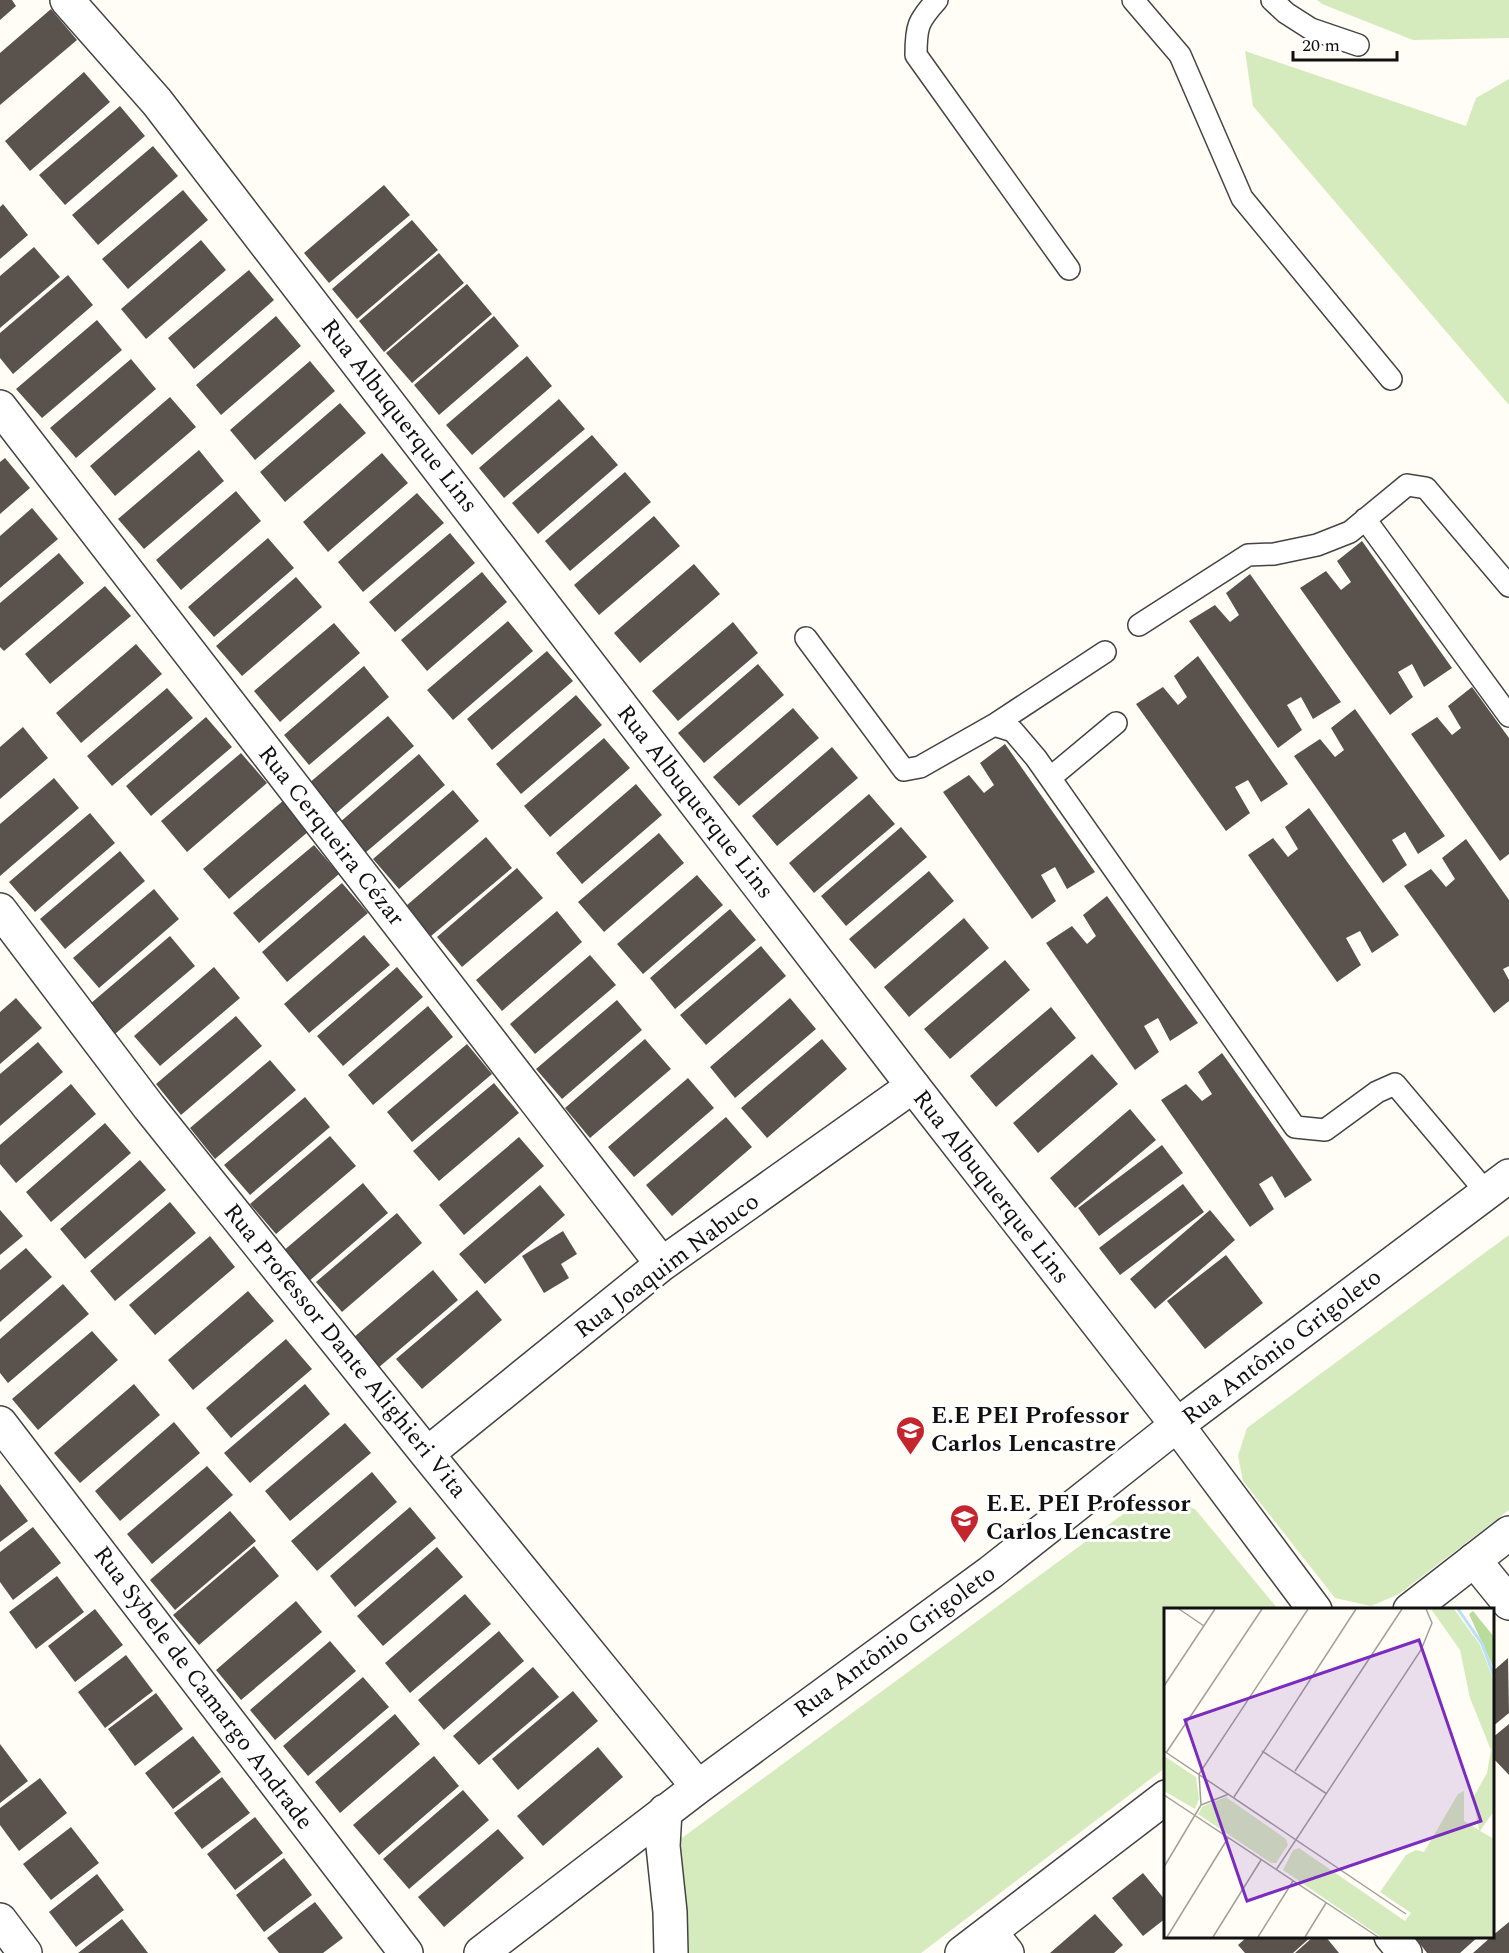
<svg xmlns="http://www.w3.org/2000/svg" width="1509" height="1953" viewBox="0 0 1509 1953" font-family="Spectral,serif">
  <rect width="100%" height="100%" fill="#fffdf5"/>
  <!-- green -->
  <path fill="#d5ebbd" d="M1317,0H1509V38L1413,40L1322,4Z
    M1245,51L1466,126L1476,98L1509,79V405L1253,106Z
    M1509,1235V1510L1399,1594L1371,1606L1335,1598L1243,1481L1238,1456L1247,1428Z
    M1167,1499L1195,1509L1278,1609L1166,1610L1165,1768L921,1953H681L675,1843L1141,1501Z"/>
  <!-- building -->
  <path fill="#5a524d" d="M0,0H12L16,6L0,20Z
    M51,9L77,40L0,105V53Z
    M84,72L110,102L30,171L5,141Z
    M120,106L145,136L65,205L39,175Z
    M153,146L178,176L98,245L72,215Z
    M384,185L410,215L329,283L304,253Z
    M183,190L208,220L128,289L102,259Z
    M3,204L28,235L0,259V207Z
    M412,220L438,250L357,319L332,289Z
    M201,240L226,270L146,339L121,309Z
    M34,247L60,277L0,328V276Z
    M439,253L464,283L384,352L359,321Z
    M249,270L274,300L194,369L168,338Z
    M68,275L93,305L13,374L0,358V333Z
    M467,284L492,314L412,383L386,353Z
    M276,316L301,346L221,415L196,385Z
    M494,316L519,346L439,415L414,385Z
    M97,320L122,350L42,418L16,389Z
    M527,356L552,386L472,455L446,425Z
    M131,359L156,389L76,458L50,428Z
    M310,361L335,391L255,460L230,430Z
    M170,397L196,427L115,496L90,466Z
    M559,399L585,429L504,498L479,468Z
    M340,403L366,433L285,502L260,472Z
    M592,435L618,465L538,534L512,503Z
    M199,450L224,481L144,549L118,519Z
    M382,453L408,483L328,552L303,522Z
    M5,458L30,488L0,514V462Z
    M625,472L651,502L570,571L545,541Z
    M236,491L261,521L181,590L156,560Z
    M417,493L444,523L363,592L338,562Z
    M32,508L58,539L0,588V536Z
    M654,516L680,546L599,615L574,585Z
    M450,533L475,563L395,632L369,602Z
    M268,538L294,568L214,637L188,607Z
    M1362,541L1452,668L1424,687L1412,664L1398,672L1413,697L1390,715L1300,588L1326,571L1341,590L1351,582L1337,561Z
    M59,553L84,583L4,651L0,647V603Z
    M694,564L720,594L640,663L614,633Z
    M482,572L507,602L427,671L401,640Z
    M1250,574L1341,702L1313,719L1301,697L1287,705L1302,730L1278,748L1189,621L1215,605L1230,622L1239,615L1226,593Z
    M296,577L322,607L242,676L216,646Z
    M105,586L131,616L50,684L25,654Z
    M508,621L533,651L453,720L427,690Z
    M733,622L758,653L678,721L652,691Z
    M334,623L360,653L280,722L254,691Z
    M136,644L162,674L81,743L56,713Z
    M547,651L573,681L492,750L467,719Z
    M1198,656L1288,784L1261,802L1248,780L1235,787L1250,813L1226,831L1136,704L1163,687L1178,705L1187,697L1174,676Z
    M758,664L784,695L704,763L678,733Z
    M364,666L389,697L309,765L284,735Z
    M1472,687L1509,738V854L1500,861L1411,734L1437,717L1452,735L1461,728L1448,706Z
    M167,688L193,718L112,786L87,756Z
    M576,695L602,725L521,794L496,764Z
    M793,708L819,738L739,806L713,777Z
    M1355,709L1445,836L1418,854L1405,832L1392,840L1407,865L1383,883L1294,756L1320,739L1335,757L1344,750L1331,728Z
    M388,716L414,746L334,815L308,784Z
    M206,717L232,747L151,816L126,786Z
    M23,727L48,758L0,799V747Z
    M604,738L630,768L550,837L524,806Z
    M1005,744L1095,872L1067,889L1055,867L1041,875L1056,901L1032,919L943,792L969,775L984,793L994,785L980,763Z
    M832,747L858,778L777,846L752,816Z
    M241,753L267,783L187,852L161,821Z
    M419,754L445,785L365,853L339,823Z
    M54,778L79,808L0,876V824Z
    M636,784L662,815L582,884L556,853Z
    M453,790L479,821L399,889L373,859Z
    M869,794L895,824L814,893L789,863Z
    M284,800L309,831L229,899L203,869Z
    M1309,808L1399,935L1372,953L1360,931L1346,938L1361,965L1337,982L1248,855L1273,838L1288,857L1298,849L1285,827Z
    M90,813L115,843L35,912L9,882Z
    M901,827L927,857L846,926L821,896Z
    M659,833L684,863L604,932L578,902Z
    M486,837L512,868L431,936L406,906Z
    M1466,839L1509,900V966L1503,969L1509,980V1001L1494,1013L1404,886L1431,869L1446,887L1455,879L1442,858Z
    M314,845L339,874L259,943L233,913Z
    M120,851L145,881L65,949L40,919Z
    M517,868L543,898L462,967L437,937Z
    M929,871L954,901L875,969L849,939Z
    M697,875L723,905L643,974L617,944Z
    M342,883L368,913L287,982L262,952Z
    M154,889L179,919L99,988L73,958Z
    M1107,896L1198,1023L1170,1041L1158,1018L1144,1026L1159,1052L1135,1070L1046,943L1072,926L1087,944L1096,936L1083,915Z
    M730,909L756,940L675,1009L650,978Z
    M557,911L582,942L502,1011L476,980Z
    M964,918L989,948L909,1017L884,987Z
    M364,935L390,965L309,1033L284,1004Z
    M170,936L195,966L115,1034L90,1004Z
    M761,946L786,976L706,1045L680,1015Z
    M590,955L616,985L535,1054L510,1024Z
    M1005,960L1030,990L950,1059L924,1029Z
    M214,967L240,998L160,1066L134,1036Z
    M397,967L423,997L343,1066L317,1036Z
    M16,998L42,1028L0,1064V1012Z
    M790,998L816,1029L735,1098L710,1067Z
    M617,1000L642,1030L562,1099L536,1069Z
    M428,1006L453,1037L373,1105L348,1075Z
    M1051,1007L1076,1038L996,1107L970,1076Z
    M236,1016L262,1046L181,1115L156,1084Z
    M645,1039L671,1069L590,1138L565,1108Z
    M822,1039L847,1069L767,1138L741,1108Z
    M38,1042L63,1072L0,1126V1074Z
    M467,1044L492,1074L412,1142L387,1112Z
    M1222,1053L1312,1180L1285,1198L1272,1176L1259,1184L1274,1209L1250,1227L1161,1100L1186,1084L1202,1101L1212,1094L1198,1072Z
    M1092,1054L1118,1084L1038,1153L1013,1123Z
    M270,1060L296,1090L215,1159L190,1128Z
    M688,1078L714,1108L634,1177L608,1147Z
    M494,1083L519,1113L439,1181L413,1151Z
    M71,1084L96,1114L16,1183L0,1164V1145Z
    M305,1097L330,1127L250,1195L224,1165Z
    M1130,1109L1156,1140L1075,1208L1050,1178Z
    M726,1117L752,1147L672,1216L646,1185Z
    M105,1123L131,1153L51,1222L26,1192Z
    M330,1136L356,1166L276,1234L250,1204Z
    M519,1137L544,1166L464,1235L439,1205Z
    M1162,1145L1183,1173L1099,1236L1078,1208Z
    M140,1160L166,1190L85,1259L60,1229Z
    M363,1183L388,1213L308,1282L282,1252Z
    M1183,1184L1204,1212L1120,1275L1099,1248Z
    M540,1185L565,1215L485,1284L459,1254Z
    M170,1202L196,1233L115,1301L90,1271Z
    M0,1210L23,1236L0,1255Z
    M1210,1210L1235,1240L1155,1309L1130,1279Z
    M397,1213L422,1243L342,1312L316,1282Z
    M563,1231L577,1254L561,1264L569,1278L544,1293L522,1256Z
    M210,1236L235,1267L155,1335L129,1305Z
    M26,1248L52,1277L0,1322V1270Z
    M1226,1255L1263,1303L1205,1349L1167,1301Z
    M433,1270L458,1300L378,1368L353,1338Z
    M63,1284L89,1314L8,1383L0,1373V1339Z
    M477,1290L502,1320L422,1389L396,1359Z
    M248,1291L274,1321L193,1390L168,1360Z
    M92,1331L118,1360L38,1430L12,1399Z
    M286,1339L312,1369L231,1438L206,1408Z
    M134,1384L160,1415L80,1483L54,1453Z
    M305,1384L330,1414L250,1483L224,1453Z
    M174,1422L200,1453L120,1521L95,1491Z
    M345,1423L371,1453L290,1521L265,1491Z
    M207,1466L233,1495L152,1564L127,1534Z
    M372,1472L397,1502L317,1571L291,1541Z
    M0,1484L28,1521L0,1542Z
    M410,1507L436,1538L355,1607L330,1576Z
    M230,1511L256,1541L175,1610L150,1580Z
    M33,1527L61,1563L13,1600L0,1582V1552Z
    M254,1546L279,1576L199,1645L173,1615Z
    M437,1547L463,1577L383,1646L357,1616Z
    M57,1576L84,1612L36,1649L9,1612Z
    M465,1594L491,1624L410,1693L385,1663Z
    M296,1601L322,1632L241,1700L216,1670Z
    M95,1609L123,1645L75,1682L48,1646Z
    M499,1631L524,1661L444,1730L418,1700Z
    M330,1641L356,1671L275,1740L250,1710Z
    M126,1655L153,1691L105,1728L78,1692Z
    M1508,1658L1509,1713L1492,1727V1672Z
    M533,1667L559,1697L479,1765L453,1736Z
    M363,1677L389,1707L308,1776L283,1746Z
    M573,1691L598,1721L518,1790L492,1759Z
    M156,1693L183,1729L135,1766L108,1729Z
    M395,1714L420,1744L340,1813L315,1782Z
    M1509,1724V1775L1492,1757V1738Z
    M193,1736L221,1772L173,1809L145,1773Z
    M0,1744L28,1781L0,1803Z
    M598,1747L623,1777L543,1846L517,1816Z
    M434,1756L459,1786L379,1855L353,1825Z
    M222,1777L250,1813L202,1849L174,1813Z
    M40,1778L67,1813L19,1851L0,1825V1808Z
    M463,1790L489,1820L409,1889L383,1859Z
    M255,1817L283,1853L235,1890L207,1854Z
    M71,1827L99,1863L51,1900L23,1864Z
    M498,1829L524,1858L444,1927L418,1897Z
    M284,1858L312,1895L264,1932L236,1895Z
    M1143,1873L1166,1901V1918L1143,1936L1112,1898Z
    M97,1874L124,1910L76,1947L49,1912Z
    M315,1902L343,1938L323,1953H279L267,1938Z
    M1095,1914L1123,1945L1114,1953H1050Z
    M122,1919L148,1953H78Z
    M1509,1922V1953H1473L1492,1936Z
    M1248,1936H1312L1293,1953H1245L1238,1945Z
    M1314,1936H1325L1339,1953H1295Z
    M1414,1936H1479L1460,1953H1427Z"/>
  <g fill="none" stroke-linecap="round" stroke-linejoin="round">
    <defs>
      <path id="service" d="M937,0C918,21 916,26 916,55L1069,269
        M1133,0L1180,55L1242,198L1391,379
        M1272,0L1286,13L1311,29L1358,45
        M1365,519L1509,716
        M1139,625L1248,555L1274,554L1317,545L1350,532L1407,485L1426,488L1509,586
        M806,638L904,770L920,767L994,725L1013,731L1036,758L1295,1127L1325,1130L1377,1092L1395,1084L1487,1193
        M994,725L1105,652
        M1050,778L1116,723"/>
      <path id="minor" d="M0,407L662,1264
        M0,910L149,1107L427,1454L698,1787
        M0,1423L406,1953
        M427,1454L662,1264L913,1086
        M1474,1560L1509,1603
        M665,1811L663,1846L670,1912L671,1953
        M0,1920L25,1953
        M990,1932L1007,1953
        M1391,1936L1405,1953
        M481,1953L698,1787L991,1572L1177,1425L1509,1176"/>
      <path id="tertiary" d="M67,0L157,102L913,1086L1177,1425L1315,1610
        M1410,1610L1509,1533
        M962,1953L1166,1797"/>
    </defs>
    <!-- service casing -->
    <use href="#service" stroke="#444" stroke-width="24"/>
    <!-- minor casing -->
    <use href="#minor" stroke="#444" stroke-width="36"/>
    <!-- tertiary casing -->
    <use href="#tertiary" stroke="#444" stroke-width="36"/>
    <!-- service -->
    <use href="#service" stroke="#fff" stroke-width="21"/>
    <!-- minor -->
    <use href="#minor" stroke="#fff" stroke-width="33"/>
    <!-- tertiary -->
    <use href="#tertiary" stroke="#fff" stroke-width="33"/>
  </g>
  <!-- icons -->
  <defs>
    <symbol id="school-pin" viewBox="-11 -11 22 30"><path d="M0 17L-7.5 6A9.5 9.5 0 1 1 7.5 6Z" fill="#c4262e" stroke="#fff"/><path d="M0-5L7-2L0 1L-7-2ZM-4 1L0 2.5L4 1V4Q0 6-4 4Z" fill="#fff"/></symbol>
  </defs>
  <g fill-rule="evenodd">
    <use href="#school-pin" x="894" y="1414" width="33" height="45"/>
    <use href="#school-pin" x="948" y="1502" width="33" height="45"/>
  </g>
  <g text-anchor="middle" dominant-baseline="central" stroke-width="6" stroke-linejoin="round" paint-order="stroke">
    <!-- street labels -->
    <g font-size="24" fill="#111" stroke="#fff">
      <text transform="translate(399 416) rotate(52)">Rua Albuquerque Lins</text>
      <text transform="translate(695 802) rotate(52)">Rua Albuquerque Lins</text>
      <text transform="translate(331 836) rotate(52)">Rua Cerqueira Cézar</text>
      <text transform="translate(991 1187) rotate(52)">Rua Albuquerque Lins</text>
      <text transform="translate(667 1266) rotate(-37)">Rua Joaquim Nabuco</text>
      <text transform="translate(1282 1347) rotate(-37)">Rua Antônio Grigoleto</text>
      <text transform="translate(345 1351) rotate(51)">Rua Professor Dante Alighieri Vita</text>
      <text transform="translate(895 1642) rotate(-36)">Rua Antônio Grigoleto</text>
      <text transform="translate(203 1688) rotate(53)">Rua Sybele de Camargo Andrade</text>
    </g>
    <!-- poi labels -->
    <g font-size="24" font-weight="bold" fill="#111" stroke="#fff" text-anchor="start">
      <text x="931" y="1416">E.E PEI Professor<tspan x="931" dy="28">Carlos Lencastre</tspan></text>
      <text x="986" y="1504">E.E. PEI Professor<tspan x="986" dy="28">Carlos Lencastre</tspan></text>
    </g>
  </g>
  <!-- overview -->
  <g transform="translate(1164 1608)">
    <rect width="330" height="330" fill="#fffdf5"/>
    <path d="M267,1H290L316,37L330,73V203L316,223L330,231V329H217L119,262L129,242L135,240L241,313L247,305L216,284L242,247L252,242L260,244L294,186L300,183V213L315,222L309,190L323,165L327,142L306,90L296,42ZM0,148L32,169L35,191L31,201L0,183ZM62,189L122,231L124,237L112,255H107L34,206L39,198Z" fill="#d5ebbd"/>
    <path d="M309,3L330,29V61L305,6Z" fill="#b9dc9c"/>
    <path fill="none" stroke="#b9e0f7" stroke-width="3" d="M294,1L318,36L330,68"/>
    <path fill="none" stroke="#a09f9a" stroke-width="1.5" d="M15,1L40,18M0,78L51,1M0,143L242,306M98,143L163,186M2,145L98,1M131,163L238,1M0,187L214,329M70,189L192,1M37,197L65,186M0,259L37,197L35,166L144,1M112,262L257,42L268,15L262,1M3,329L64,230M49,329L97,252M94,329L129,273M141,329L162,295"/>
    <path fill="#7b2cbf" fill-opacity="0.15" stroke="#7b2cbf" stroke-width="3" d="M255,32L317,213L83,293L21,112Z"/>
    <rect width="330" height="330" fill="none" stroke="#111" stroke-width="3"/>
  </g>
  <!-- scale -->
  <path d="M1293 51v9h104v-9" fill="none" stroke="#111111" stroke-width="3"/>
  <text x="1302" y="51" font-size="18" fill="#111111" stroke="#ffffff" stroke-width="4.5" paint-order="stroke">20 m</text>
</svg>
